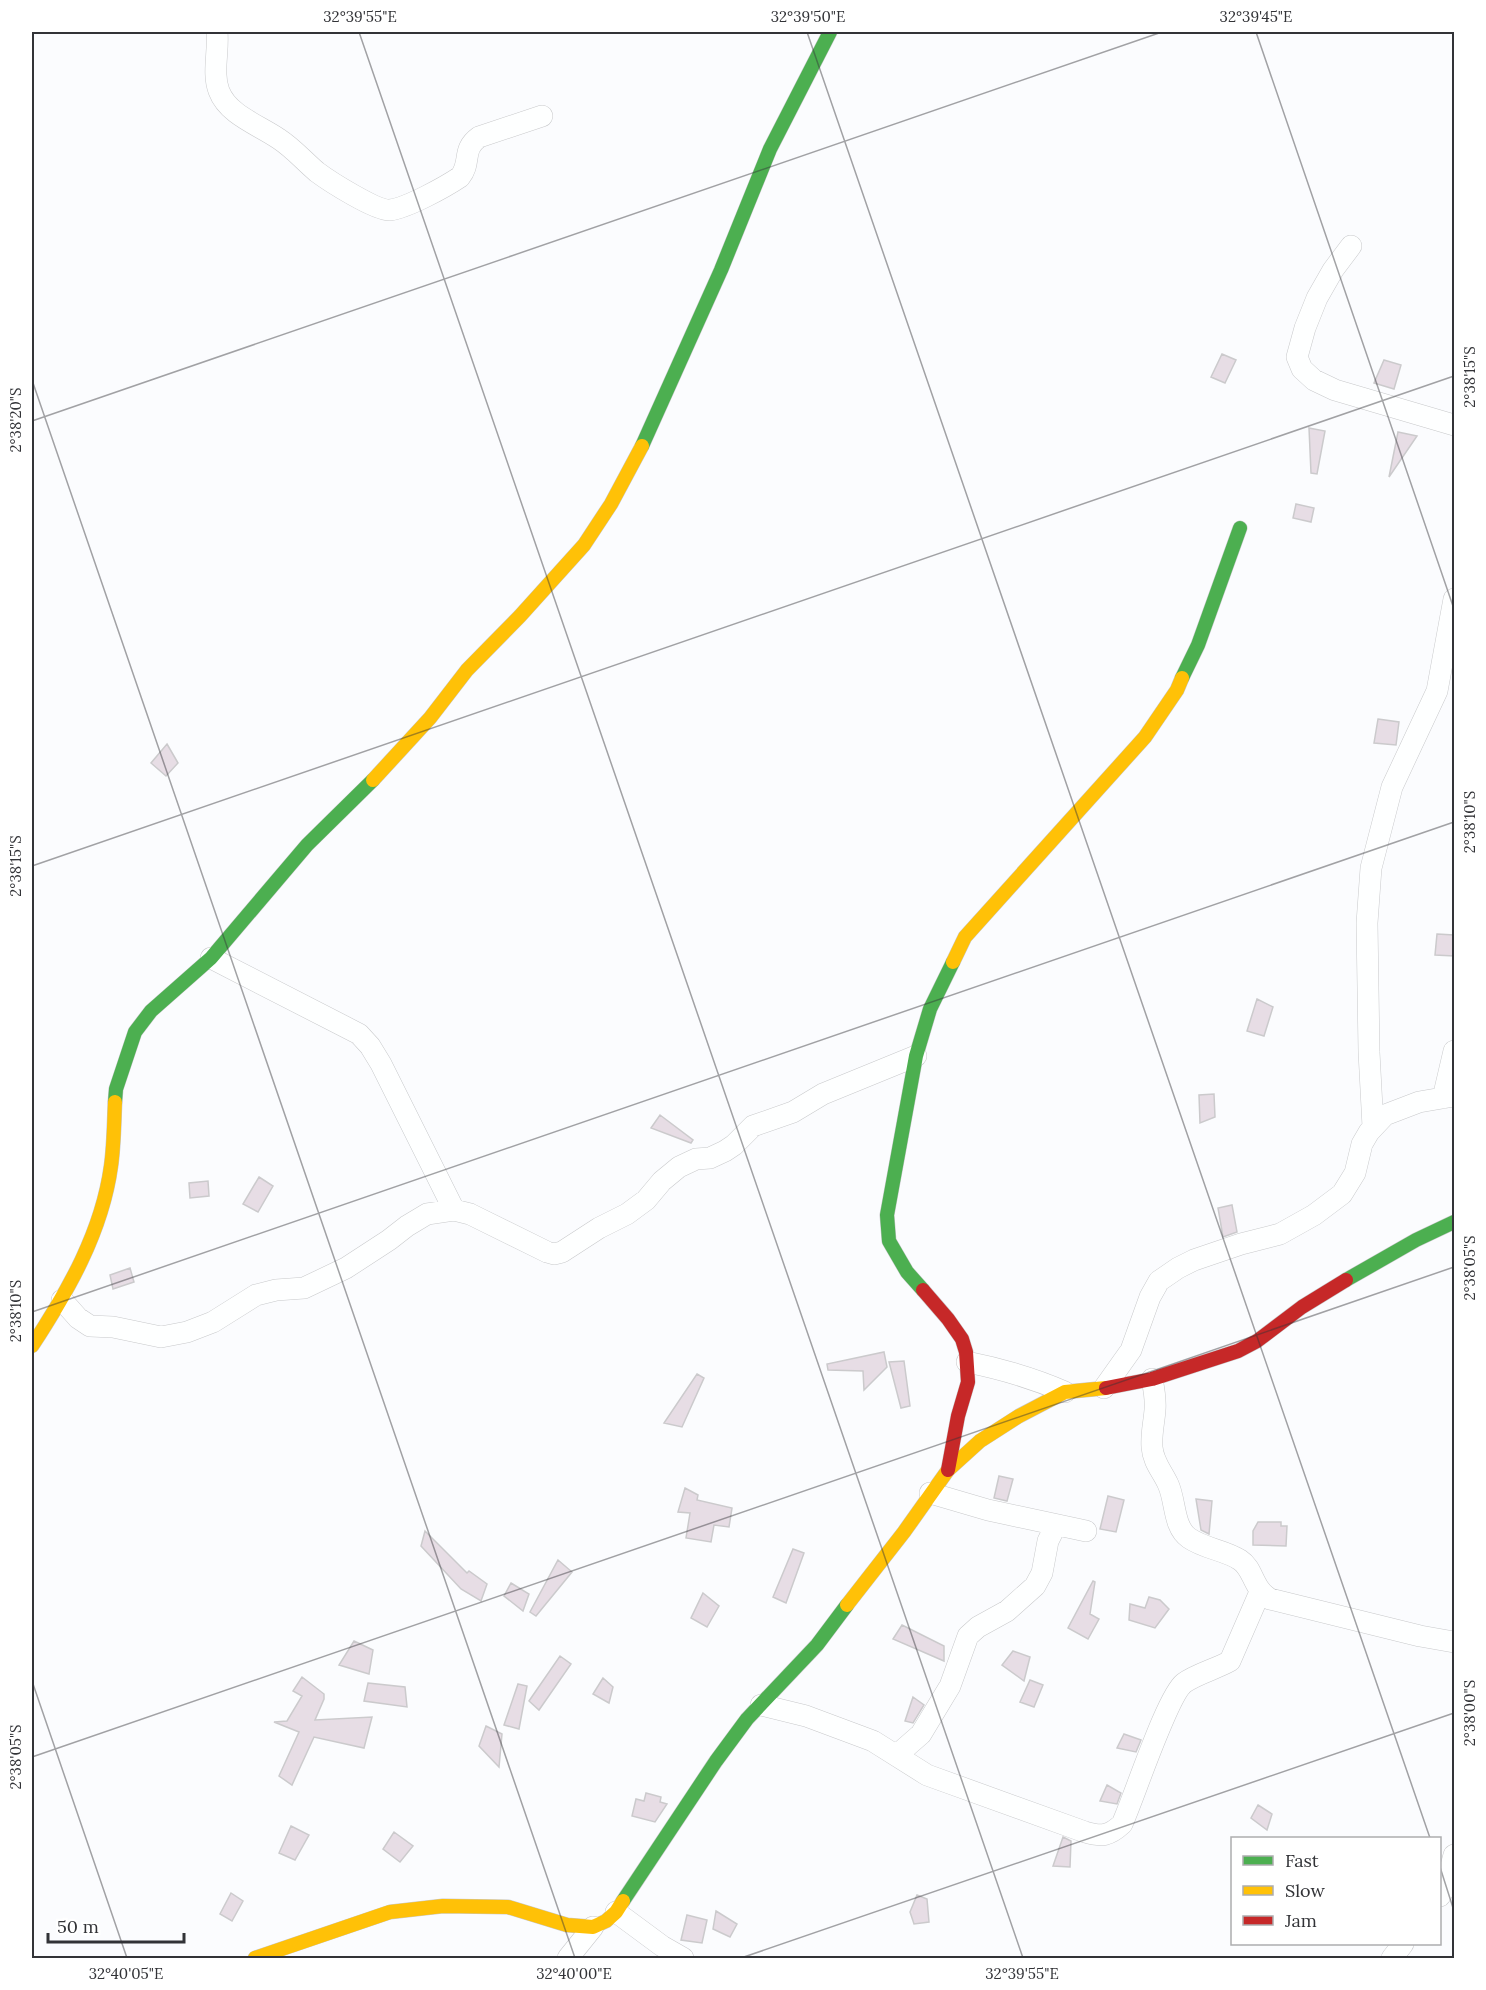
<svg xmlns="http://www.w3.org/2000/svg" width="1486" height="1990" viewBox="0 0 1486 1990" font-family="Lora,serif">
  <rect width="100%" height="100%" fill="#fbfcfe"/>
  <!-- building -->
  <path fill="#e7dde5" stroke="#cbcacc" stroke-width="1.5" d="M1222,354L1236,360L1225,383L1211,377Z
    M1384,360L1401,365L1394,389L1374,383Z
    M1309,428L1325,431L1317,474L1311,473Z
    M1398,432L1417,436L1389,477Z
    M1296,504L1314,508L1311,522L1293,518Z
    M1378,719L1399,722L1396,745L1374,743Z
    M167,744L178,763L166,776L151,763Z
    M1437,934L1454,935V956L1435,955Z
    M1257,999L1273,1007L1264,1036L1247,1031Z
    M1214,1094L1215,1117L1200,1123L1199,1095Z
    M660,1115L693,1140L691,1143L651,1128Z
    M259,1177L273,1186L258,1212L243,1204Z
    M208,1181L209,1196L190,1198L189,1183Z
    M1232,1205L1237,1232L1223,1237L1218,1208Z
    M130,1268L134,1282L113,1289L110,1275Z
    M884,1352L887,1367L864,1390L863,1371L828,1370L827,1364Z
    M904,1361L910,1406L901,1408L889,1362Z
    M697,1374L704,1378L682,1427L664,1423Z
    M999,1476L1013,1479L1007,1501L994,1498Z
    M685,1488L698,1495L697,1500L732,1508L729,1527L714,1525L711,1542L686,1538L690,1513L678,1512Z
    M1108,1496L1124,1500L1116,1532L1100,1529Z
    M1196,1499L1212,1501L1209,1534L1201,1530Z
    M1258,1522H1281V1526H1287L1286,1546L1253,1545V1531Z
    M425,1531L467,1573L469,1571L487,1584L481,1601L461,1589L421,1546Z
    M793,1549L804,1553L786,1603L773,1597Z
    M558,1560L572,1572L536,1616L530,1612Z
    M1093,1581L1095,1582L1090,1614L1099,1619L1088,1639L1068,1628Z
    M511,1583L529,1594L523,1611L504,1596Z
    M703,1593L719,1606L707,1627L691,1618Z
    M1149,1597L1160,1600L1169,1609L1155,1628L1129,1620L1130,1604L1145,1608Z
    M902,1625L944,1646V1661L893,1639Z
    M354,1641L373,1650L369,1674L339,1665Z
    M1013,1651L1030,1657L1024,1681L1002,1665Z
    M560,1656L571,1664L539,1710L529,1701Z
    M302,1677L324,1694V1699L315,1720L372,1717L364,1748L314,1737L292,1785L279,1776L299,1732L274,1722L287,1721L302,1696L293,1691Z
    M603,1678L613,1687L609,1703L593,1694Z
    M1030,1680L1043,1685L1034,1707L1020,1702Z
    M368,1683L405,1687L407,1707L364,1701Z
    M518,1684L527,1686L519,1729L504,1725Z
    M913,1697L924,1705L913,1723L905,1721Z
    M486,1726L502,1734L499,1767L479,1746Z
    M1124,1734L1141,1740L1136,1752L1117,1748Z
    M1107,1785L1121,1793L1117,1804L1100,1801Z
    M646,1793L661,1797L660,1802L667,1804L655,1822L632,1816L636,1799L644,1801Z
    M1258,1805L1272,1814L1267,1830L1251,1818Z
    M291,1826L309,1835L295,1860L279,1853Z
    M394,1832L413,1846L400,1862L383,1849Z
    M1063,1837L1071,1841L1070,1867L1053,1866Z
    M231,1893L243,1901L232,1921L220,1914Z
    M917,1895L927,1899L929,1922L914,1924L910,1912Z
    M716,1911L737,1924L730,1937L713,1929Z
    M687,1915L707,1920L702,1943L681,1940Z"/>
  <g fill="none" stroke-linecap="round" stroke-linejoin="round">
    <defs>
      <path id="street" d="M217,32C219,51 212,73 219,91C228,115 259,125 279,139C293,148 304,161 317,172C329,181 376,211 390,210C407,208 445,187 460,177C472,162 461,150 479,137L542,116
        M1351,246L1333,270L1317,298L1305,328L1297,357L1302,369L1314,380L1335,390L1454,425
        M211,958L359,1034L370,1046L381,1064L454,1210
        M1443,1098L1454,1051
        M1373,1127L1369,1052L1367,923L1371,868L1392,787L1437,691L1454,599
        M62,1300L78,1318L90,1326L113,1327L161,1337L187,1332L213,1322L256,1295L276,1290L304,1288L346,1268L389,1240L407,1226L427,1214L454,1210L470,1214L547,1252L554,1254L562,1252L599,1228L627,1214L646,1200L662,1181L679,1167L696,1159L710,1158L725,1151L734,1145L753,1126L793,1112L823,1094L916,1056
        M967,1362C1002,1369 1033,1378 1065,1392
        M1152,1379C1154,1389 1156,1399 1155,1410C1154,1423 1151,1434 1152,1447C1153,1462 1162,1471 1168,1484C1176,1501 1173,1527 1189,1538C1205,1549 1225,1550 1240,1560C1254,1569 1252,1588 1270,1599L1420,1636L1454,1642
        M1104,1388L1131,1350L1150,1297L1159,1281L1178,1268L1194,1260L1241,1244L1280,1234L1314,1215L1342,1194L1355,1173L1362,1144L1369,1132L1385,1115L1419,1102L1454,1096
        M930,1493L988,1510L1086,1531
        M761,1705L806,1716L873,1741L927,1775L1085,1832C1102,1837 1109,1836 1122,1824C1134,1798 1167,1696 1184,1683C1196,1674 1216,1669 1230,1661L1260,1592
        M897,1755L921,1734L950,1686L968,1636L978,1627L1007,1611L1035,1586L1042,1573L1048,1541L1056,1525
        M1440,1896L1445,1888L1454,1855
        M616,1912L662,1946L683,1958
        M568,1958L593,1927
        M1392,1958L1403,1944"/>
      <path id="fast" d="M642,446L721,270L770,149L830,32
        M1182,678L1198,645L1240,528
        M115,1102L116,1089L135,1032L151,1011L211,958L307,845L373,780
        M1346,1280L1416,1240L1454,1222
        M923,1290L907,1272L889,1241L887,1215L916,1056L930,1009L953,962
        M623,1901L716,1761L747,1719L817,1645L847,1605"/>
      <path id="slow" d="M373,780L430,718L467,670L520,616L584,545L611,504L642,446
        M953,962L965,937L1145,737L1177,690L1182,678
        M32,1346C68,1291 102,1232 111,1166C114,1145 114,1123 115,1102
        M847,1605L904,1532L948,1470L980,1441L1019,1416L1065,1392L1106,1388
        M255,1958L390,1912L443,1906L508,1907L567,1925L593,1927L606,1921L616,1912L623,1901"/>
      <path id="jam" d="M923,1290L948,1319L962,1339L966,1352L968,1382L958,1416L948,1470
        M1106,1388L1152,1379L1238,1351L1257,1341L1302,1307L1346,1280"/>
    </defs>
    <!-- street casing -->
    <use href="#street" stroke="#c8c9cb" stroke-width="22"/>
    <!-- fast casing -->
    <use href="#fast" stroke="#c8c9cb" stroke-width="15"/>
    <!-- slow casing -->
    <use href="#slow" stroke="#c8c9cb" stroke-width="15"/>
    <!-- jam casing -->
    <use href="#jam" stroke="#c8c9cb" stroke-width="15"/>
    <!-- street -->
    <use href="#street" stroke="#feffff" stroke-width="21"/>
    <!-- fast -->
    <use href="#fast" stroke="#4caf50" stroke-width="14"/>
    <!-- slow -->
    <use href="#slow" stroke="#ffc107" stroke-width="14"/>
    <!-- jam -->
    <use href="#jam" stroke="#c62828" stroke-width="14"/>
  </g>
  <!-- ticks -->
  <path fill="none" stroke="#323337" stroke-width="1.5" stroke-opacity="0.45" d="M359,32L1023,1958M807,32L1430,1838M1256,32L1454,609M32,380L575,1958M32,421L1162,32M32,866L1454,376M32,1312L1454,822M32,1681L127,1958M32,1757L1454,1267M1440,1867L1454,1911M741,1958L1454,1713"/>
  <!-- border -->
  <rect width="1486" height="1990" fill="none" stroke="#ffffff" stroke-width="66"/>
  <!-- legend -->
  <rect x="1231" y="1837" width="210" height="108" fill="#ffffff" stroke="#adadaf" stroke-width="1.5"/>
  <rect x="1243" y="1856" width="30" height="9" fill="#4caf50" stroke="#adadaf" stroke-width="1.5"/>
  <text x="1285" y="1867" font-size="18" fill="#323337">Fast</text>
  <rect x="1243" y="1886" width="30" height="9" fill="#ffc107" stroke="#adadaf" stroke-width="1.5"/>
  <text x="1285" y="1897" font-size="18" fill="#323337">Slow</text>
  <rect x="1243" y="1916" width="30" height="9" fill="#c62828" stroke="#adadaf" stroke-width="1.5"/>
  <text x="1285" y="1927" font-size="18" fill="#323337">Jam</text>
  <!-- scale -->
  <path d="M48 1933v9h136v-9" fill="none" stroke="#323337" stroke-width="3"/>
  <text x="57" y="1933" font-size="18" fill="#323337" stroke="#ffffff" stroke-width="4.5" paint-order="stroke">50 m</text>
  <rect x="33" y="33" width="1420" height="1924" fill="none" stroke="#323337" stroke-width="2"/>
  <g font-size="15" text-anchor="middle" fill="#323337">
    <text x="360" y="22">32°39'55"E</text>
    <text x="808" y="22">32°39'50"E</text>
    <text x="1256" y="22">32°39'45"E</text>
    <text transform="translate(1470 377) rotate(-90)" y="5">2°38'15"S</text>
    <text transform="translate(16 420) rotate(-90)" y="5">2°38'20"S</text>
    <text transform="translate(1470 822) rotate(-90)" y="5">2°38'10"S</text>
    <text transform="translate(16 866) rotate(-90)" y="5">2°38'15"S</text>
    <text transform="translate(1470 1268) rotate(-90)" y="5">2°38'05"S</text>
    <text transform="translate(16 1311) rotate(-90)" y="5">2°38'10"S</text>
    <text transform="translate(1470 1713) rotate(-90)" y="5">2°38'00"S</text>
    <text transform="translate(16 1757) rotate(-90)" y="5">2°38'05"S</text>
    <text x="126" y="1979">32°40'05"E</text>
    <text x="574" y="1979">32°40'00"E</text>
    <text x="1022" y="1979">32°39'55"E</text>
  </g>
</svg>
